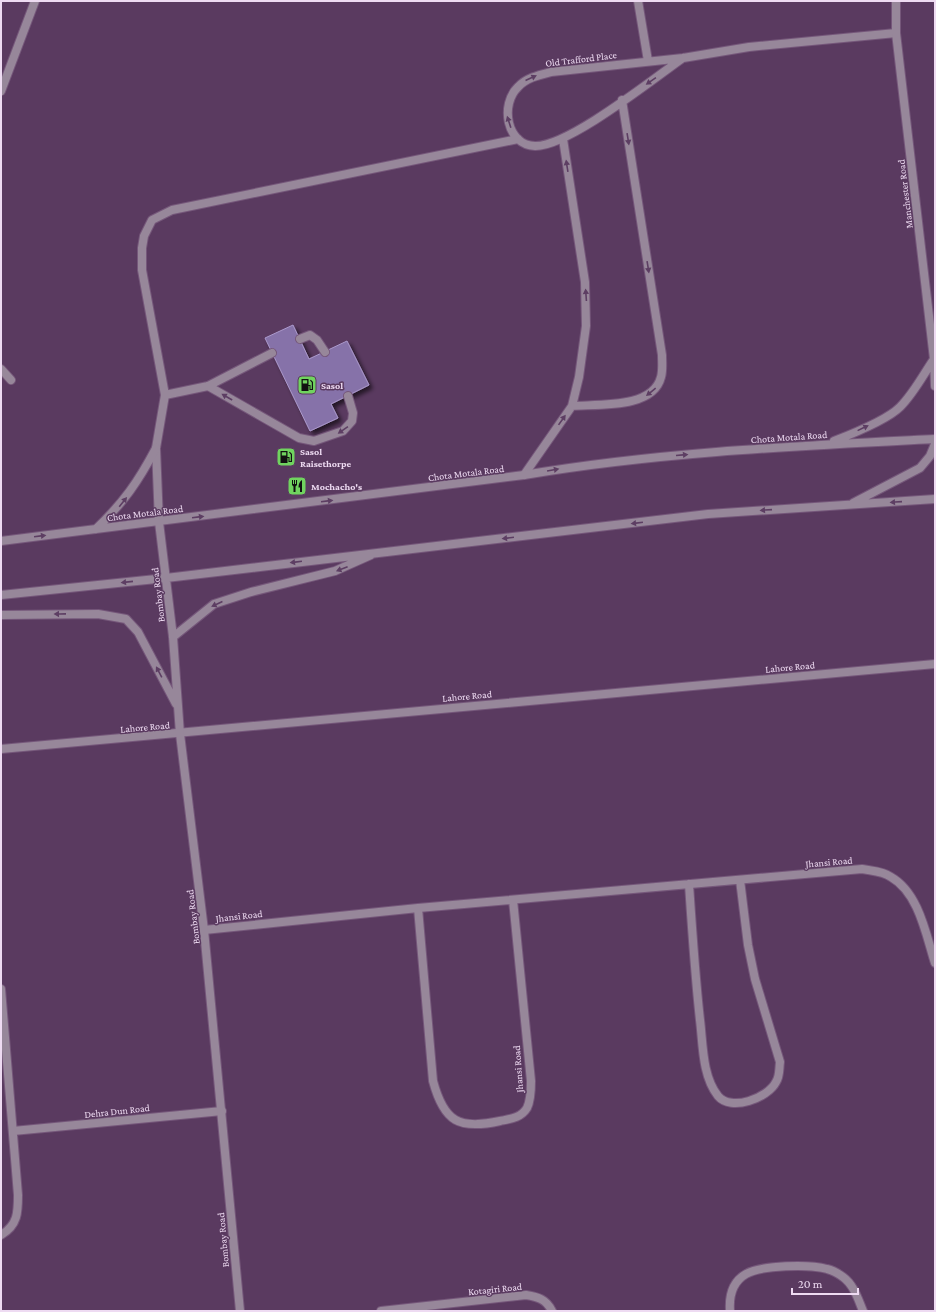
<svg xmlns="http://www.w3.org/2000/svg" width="936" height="1312" viewBox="0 0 936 1312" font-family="'Crimson Pro',serif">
  <defs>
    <filter id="shadow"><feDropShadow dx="3.5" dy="3.5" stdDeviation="2" flood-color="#0009"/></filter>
  </defs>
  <rect width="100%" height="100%" fill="#5a3a60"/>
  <!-- building -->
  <path fill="#8672a9" stroke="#ab99cc" filter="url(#shadow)" d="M293,325L309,359L347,341L369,385L331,404L338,418L310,431L265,338Z"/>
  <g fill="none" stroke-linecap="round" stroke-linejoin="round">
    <defs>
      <path id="service" d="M638,1L648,61
        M683,58C653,79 568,147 535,146C506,145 500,104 518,87C526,78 539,75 551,72L683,58L749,47L896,33
        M1,91L35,1
        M300,339L310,335L317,340L325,352
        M1,369L11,380
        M208,386L299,438L314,441L343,431L352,421L353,413L348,396
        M165,395L142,270V248L144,236L152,220L172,210L518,139
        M572,406C598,404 653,409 661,377C663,370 662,362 662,355L622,100
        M524,475L572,406L579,377L586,326L585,282L563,139
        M159,522L156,448L165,395L208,386L272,353"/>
      <path id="minor" d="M1,749L935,664
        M689,884C692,929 695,975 700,1020C703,1044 702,1076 718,1096C731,1112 768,1098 776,1082C780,1076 779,1069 780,1062L755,979L748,945L740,880
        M418,908L433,1081C444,1122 459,1130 500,1121C510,1119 521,1118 527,1108C531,1100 531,1090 531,1081L513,900
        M204,930L418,908L862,869C872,871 883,871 891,877C919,893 926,935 935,963
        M1,989L18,1195C18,1212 18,1225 1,1235
        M13,1131L222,1111
        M381,1311L526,1295C538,1297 546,1299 552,1311
        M730,1311C729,1297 732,1282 746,1274C762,1265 809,1264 827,1269C832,1270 839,1274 843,1277C854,1285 858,1299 863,1311"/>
      <path id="tertiary" d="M896,1V33L934,359L935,386
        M834,441C852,434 887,420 900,407C914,393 923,375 934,359
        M853,503L920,468L930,456L935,444
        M159,522L173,637L180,734L204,930L240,1311
        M96,529C124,502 138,482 156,448
        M1,541L524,475C659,452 798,446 935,439
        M1,595L166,578L708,514L935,499
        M1,615L98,614L126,619L138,632L176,704
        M173,637L214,604L251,592L335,571L371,555"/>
    </defs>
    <!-- service casing -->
    <use href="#service" stroke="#75577a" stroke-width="10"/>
    <!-- minor casing -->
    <use href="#minor" stroke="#75577a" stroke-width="10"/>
    <!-- tertiary casing -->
    <use href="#tertiary" stroke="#75577a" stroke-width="10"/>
    <!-- service -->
    <use href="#service" stroke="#97879a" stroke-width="8"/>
    <!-- minor -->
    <use href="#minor" stroke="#97879a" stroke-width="8"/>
    <!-- tertiary -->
    <use href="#tertiary" stroke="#97879a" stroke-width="8"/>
  </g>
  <!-- one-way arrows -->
  <defs><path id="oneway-solid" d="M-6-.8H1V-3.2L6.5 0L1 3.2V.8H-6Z"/></defs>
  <g fill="#5d3e63">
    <use href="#oneway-solid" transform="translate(531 78) rotate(-24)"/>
    <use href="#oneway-solid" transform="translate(651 81) rotate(145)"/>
    <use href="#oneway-solid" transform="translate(509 122) rotate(-108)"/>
    <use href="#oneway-solid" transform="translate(628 139) rotate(81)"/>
    <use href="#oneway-solid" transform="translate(567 166) rotate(-99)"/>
    <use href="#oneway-solid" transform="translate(648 267) rotate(81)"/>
    <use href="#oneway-solid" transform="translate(586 295) rotate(-94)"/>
    <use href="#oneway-solid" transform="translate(651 392) rotate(141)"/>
    <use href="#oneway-solid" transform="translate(227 397) rotate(-150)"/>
    <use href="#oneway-solid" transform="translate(562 420) rotate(-55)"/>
    <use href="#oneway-solid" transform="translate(863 428) rotate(-26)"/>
    <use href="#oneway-solid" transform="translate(343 430) rotate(145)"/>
    <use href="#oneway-solid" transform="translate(682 455) rotate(-5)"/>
    <use href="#oneway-solid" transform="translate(553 470) rotate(-10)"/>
    <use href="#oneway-solid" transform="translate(327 501) rotate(-7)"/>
    <use href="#oneway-solid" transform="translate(123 502) rotate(-51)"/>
    <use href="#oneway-solid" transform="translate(896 502) rotate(176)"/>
    <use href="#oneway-solid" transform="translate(766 510) rotate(176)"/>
    <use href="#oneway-solid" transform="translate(198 517) rotate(-7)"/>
    <use href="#oneway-solid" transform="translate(637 523) rotate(173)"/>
    <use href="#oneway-solid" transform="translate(40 536) rotate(-7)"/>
    <use href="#oneway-solid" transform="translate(508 538) rotate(173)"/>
    <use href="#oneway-solid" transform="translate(296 562) rotate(173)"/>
    <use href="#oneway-solid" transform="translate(342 569) rotate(159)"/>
    <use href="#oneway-solid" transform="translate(127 582) rotate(174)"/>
    <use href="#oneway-solid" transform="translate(217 604) rotate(155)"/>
    <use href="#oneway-solid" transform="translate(60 614) rotate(179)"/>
    <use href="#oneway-solid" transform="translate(159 672) rotate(-118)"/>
  </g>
  <!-- icons -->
  <defs>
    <symbol id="fuel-square" viewBox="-11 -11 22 22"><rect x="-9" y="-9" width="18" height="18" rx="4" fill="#70d35f" stroke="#5a3a60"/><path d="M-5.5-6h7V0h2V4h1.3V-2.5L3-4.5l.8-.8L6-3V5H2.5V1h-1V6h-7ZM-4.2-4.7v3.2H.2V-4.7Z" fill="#111"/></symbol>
    <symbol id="restaurant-square" viewBox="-11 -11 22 22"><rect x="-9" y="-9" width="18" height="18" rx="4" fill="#70d35f" stroke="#5a3a60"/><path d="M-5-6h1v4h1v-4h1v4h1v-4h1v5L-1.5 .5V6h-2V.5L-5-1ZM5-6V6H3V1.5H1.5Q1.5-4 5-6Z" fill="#111"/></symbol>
  </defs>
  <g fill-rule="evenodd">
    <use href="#fuel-square" x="296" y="374" width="22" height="22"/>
    <use href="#fuel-square" x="275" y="446" width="22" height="22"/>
    <use href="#restaurant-square" x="286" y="475" width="22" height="22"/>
  </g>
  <g text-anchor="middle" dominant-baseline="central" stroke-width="3" stroke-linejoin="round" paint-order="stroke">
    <!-- street labels -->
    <g font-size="10" fill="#eedbf2" stroke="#5a3a60">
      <text transform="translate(581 59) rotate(-7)">Old Trafford Place</text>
      <text transform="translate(905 194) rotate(-97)">Manchester Road</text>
      <text transform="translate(789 437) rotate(-4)">Chota Motala Road</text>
      <text transform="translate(466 473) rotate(-7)">Chota Motala Road</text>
      <text transform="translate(145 513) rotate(-7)">Chota Motala Road</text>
      <text transform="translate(158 595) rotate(-97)">Bombay Road</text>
      <text transform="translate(790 667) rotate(-5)">Lahore Road</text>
      <text transform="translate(467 696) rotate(-5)">Lahore Road</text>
      <text transform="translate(145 727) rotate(-5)">Lahore Road</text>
      <text transform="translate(829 862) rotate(-5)">Jhansi Road</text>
      <text transform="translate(239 916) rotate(-6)">Jhansi Road</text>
      <text transform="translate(193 917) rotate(-97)">Bombay Road</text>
      <text transform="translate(518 1069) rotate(-94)">Jhansi Road</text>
      <text transform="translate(117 1111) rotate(-6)">Dehra Dun Road</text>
      <text transform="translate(223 1240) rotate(-95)">Bombay Road</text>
      <text transform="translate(495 1289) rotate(-6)">Kotagiri Road</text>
    </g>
    <!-- poi labels -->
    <g font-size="10" font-weight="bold" fill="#eedbf2" stroke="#5a3a60" text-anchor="start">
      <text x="321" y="385">Sasol</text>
      <text x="300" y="451">Sasol<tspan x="300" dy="12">Raisethorpe</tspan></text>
      <text x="311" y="486">Mochacho's</text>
    </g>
  </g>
  <!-- border -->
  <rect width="936" height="1312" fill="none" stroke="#eedbf2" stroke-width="4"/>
  <!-- scale -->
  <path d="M792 1288v6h66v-6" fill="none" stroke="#eedbf2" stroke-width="2"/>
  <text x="798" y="1288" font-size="12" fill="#eedbf2" stroke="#5a3a60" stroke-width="3" paint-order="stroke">20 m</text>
</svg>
